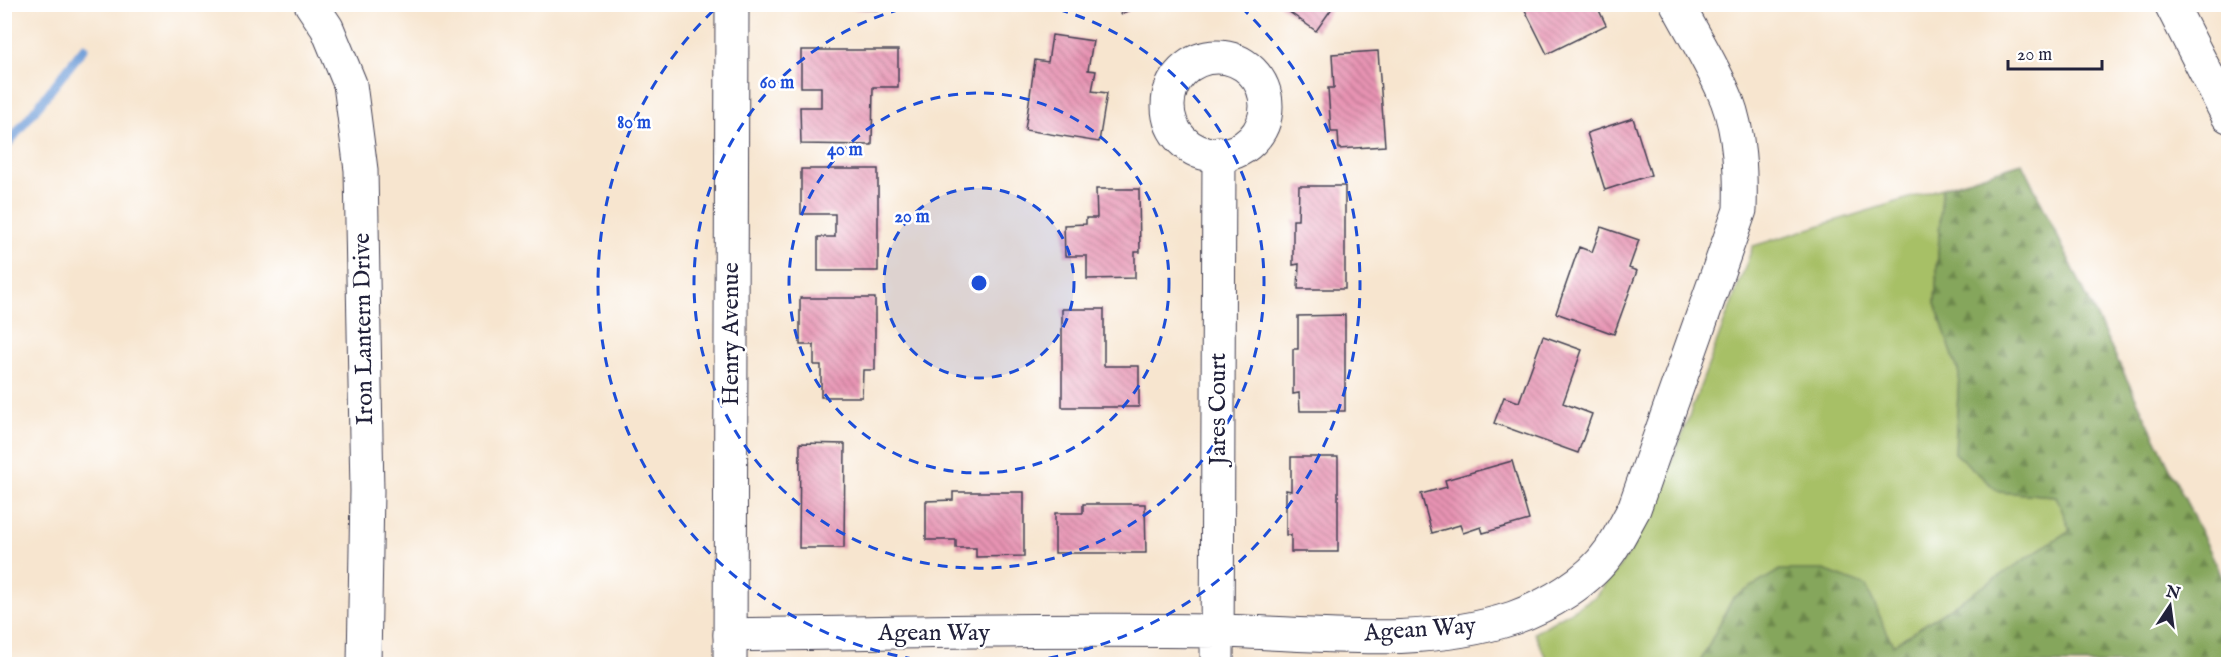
<svg xmlns="http://www.w3.org/2000/svg" width="2233" height="669" viewBox="0 0 2233 669" font-family="'IM FELL English',serif">
  <defs>
    <pattern id="forest-firs" width="22" height="20" patternUnits="userSpaceOnUse" patternTransform="scale(1.5)"><rect width="22" height="20" fill="#85a65b"/><path d="M5 1l3.5 6h-7zM16 11l3.5 6h-7z" fill="#6c874c"/></pattern>
    <pattern id="building-back-hatch" width="6" height="6" patternUnits="userSpaceOnUse" patternTransform="scale(1.5)"><rect width="6" height="6" fill="#e793b2"/><path d="M-1 5l2 2M0 0l6 6M5-1l2 2" fill="none" stroke="#bb7892"/></pattern>
  </defs>
  <rect width="100%" height="100%" fill="#fff"/>
  <filter id="ink" filterUnits="userSpaceOnUse"><feTurbulence type="fractalNoise" baseFrequency=".0167" numOctaves="2"/><feDisplacementMap in="SourceGraphic" scale="12" xChannelSelector="R" yChannelSelector="G"/><feConvolveMatrix kernelMatrix="1 2 1 2 8 2 1 2 1" color-interpolation-filters="sRGB"/></filter>
  <filter id="wash" filterUnits="userSpaceOnUse"><feTurbulence type="fractalNoise" baseFrequency=".008" numOctaves="4" result="noise"/><feDisplacementMap in="SourceGraphic" scale="24" xChannelSelector="R" yChannelSelector="G"/><feGaussianBlur stdDeviation="1.35" result="paint"/><feColorMatrix in="noise" values="0 0 0 0 0 0 0 0 0 0 0 0 0 0 0 0 0 1.4 0 .05"/><feComposite in="paint" operator="in"/></filter>
  <g filter="url(#wash)">
    <rect width="100%" height="100%" fill="#f7e5cf"/>
    <!-- green -->
    <path fill="#a7c066" stroke="#647150" stroke-width="1.5" d="M1942,188L1935,303L1959,374L1955,453L1999,492L2056,496L2071,530L1893,646L1866,586L1733,598L1699,664H1549L1534,633L1595,597L1629,554L1662,488L1753,246Z"/>
    <!-- forest -->
    <path fill="url(#forest-firs)" stroke="#54644b" stroke-width="1.5" d="M2022,163L2228,588V664H1699L1733,598L1780,570H1824L1866,586L1893,645L2070,530L2056,496L1999,492L1955,453L1959,374L1935,303L1942,188Z"/>
    <g fill="none" stroke-linecap="round" stroke-linejoin="round">
      <!-- stream -->
      <path stroke="#6f9ed8" stroke-width="9" d="M4,149L84,48"/>
    </g>
    <g id="blocks">
      <!-- building -->
      <path fill="url(#building-back-hatch)" d="M820,4H879L878,10L819,8Z
        M1116,4H1143L1121,14Z
        M1278,4H1335L1316,31Z
        M1522,4H1596L1606,25L1547,54Z
        M1052,35L1093,41L1088,70L1096,71L1092,91L1107,93L1099,142L1025,130L1035,60L1048,62Z
        M801,50H898V87H873L872,145L801,144L800,107H821V87H801Z
        M1378,51L1385,146L1339,149L1338,132H1331L1328,88H1334L1332,54Z
        M1633,118L1651,175L1605,190L1587,133Z
        M801,169H878V271H818V237H835V214H801Z
        M1299,186H1345V289H1298L1299,264L1293,265V220H1298Z
        M1096,189H1139L1140,252H1135V278L1087,279V256H1065L1064,225L1086,224V218H1097Z
        M1601,227L1639,240L1629,268L1637,271L1614,334L1556,313L1579,247L1592,252Z
        M800,298H875V370H863L862,397H821V365H814V345H800Z
        M1062,309H1104V366H1139V407H1062Z
        M1345,315V411H1300L1299,393L1293,394V349H1298V316Z
        M1543,336L1582,350L1563,403L1592,414L1578,453L1494,423L1504,397L1519,402Z
        M800,443L845,444L844,548H799Z
        M1291,457H1338V552H1291V535H1286V490L1291,491Z
        M1512,461L1529,520L1483,533L1481,527L1463,533L1460,525L1432,533L1421,494L1447,487L1445,480Z
        M953,492H1024V556L976,557V548H956V540H926V501L953,500Z
        M1083,504H1145L1146,553H1055V513H1083Z"/>
    </g>
  </g>
  <g filter="url(#ink)">
    <use href="#blocks" fill-opacity="0" stroke="#423f51" stroke-width="1.5"/>
    <g fill="none" stroke-linecap="round" stroke-linejoin="round">
      <defs>
        <path id="minor" d="M311,4L327,28L350,84L361,170L367,491L364,664
          M2171,4L2228,116
          M1168 106a49 49 0 1 1 98 0a49 49 0 1 1-98 0Z
          M730,635C892,632 1055,629 1218,631C1315,633 1419,649 1513,618C1547,606 1589,582 1610,551C1619,538 1626,523 1634,509L1740,210C1741,174 1740,134 1727,100C1714,67 1694,36 1677,4
          M1217,664L1219,153"/>
        <path id="tertiary" d="M730,664L732,4"/>
      </defs>
      <!-- minor casing -->
      <use href="#minor" stroke="#423f51" stroke-width="35"/>
      <!-- tertiary casing -->
      <use href="#tertiary" stroke="#423f51" stroke-width="35"/>
      <!-- minor -->
      <use href="#minor" stroke="#fff" stroke-width="33"/>
      <!-- tertiary -->
      <use href="#tertiary" stroke="#fff" stroke-width="33"/>
    </g>
  </g>
  <!-- distance rings -->
  <circle cx="979" cy="283" r="95" fill="#1d4ed8" fill-opacity=".12"/>
  <g fill="none" stroke="#1d4ed8" stroke-width="3" stroke-dasharray="10 8">
    <circle cx="979" cy="283" r="95"/>
    <circle cx="979" cy="283" r="190"/>
    <path d="M1041 5A285 285 0 1 1 917 5"/>
    <path d="M1241 7A381 381 0 1 1 717 7"/>
  </g>
  <g text-anchor="middle" dominant-baseline="central" stroke-width="5" stroke-linejoin="round" paint-order="stroke">
    <!-- street labels -->
    <g font-size="24" fill="#22223b" stroke="#fff">
      <text transform="translate(364 329) rotate(-91)">Iron Lantern Drive</text>
      <text transform="translate(731 334) rotate(-90)">Henry Avenue</text>
      <text transform="translate(1218 409) rotate(-90)">Jares Court</text>
      <text transform="translate(1420 630) rotate(-4)">Agean Way</text>
      <text x="934" y="633">Agean Way</text>
    </g>
  </g>
  <circle cx="979" cy="283" r="9" fill="#1d4ed8" stroke="#fff" stroke-width="3"/>
  <g font-size="18" text-anchor="middle" font-weight="bold" fill="#1d4ed8" stroke="#fff" stroke-width="5" stroke-linejoin="round" paint-order="stroke">
    <text x="777" y="88">60 m</text>
    <text x="634" y="128">80 m</text>
    <text x="845" y="155">40 m</text>
    <text x="912" y="222">20 m</text>
  </g>
  <!-- margin -->
  <rect width="2233" height="669" fill="none" stroke="#fff" stroke-width="24"/>
  <!-- north arrow -->
  <g transform="translate(2170 606) rotate(13)" stroke="#ffffff" stroke-width="4.5" paint-order="stroke">
  <path d="M0-4.5L10 22L0 15L-10 22Z" fill="#22223b"/>
  <text y="-9" font-size="16" font-weight="bold" text-anchor="middle" fill="#22223b">N</text>
  </g>
  <!-- scale -->
  <path d="M2008 60v9h94v-9" fill="none" stroke="#22223b" stroke-width="3"/>
  <text x="2017" y="60" font-size="18" fill="#22223b" stroke="#ffffff" stroke-width="4.5" paint-order="stroke">20 m</text>
</svg>
